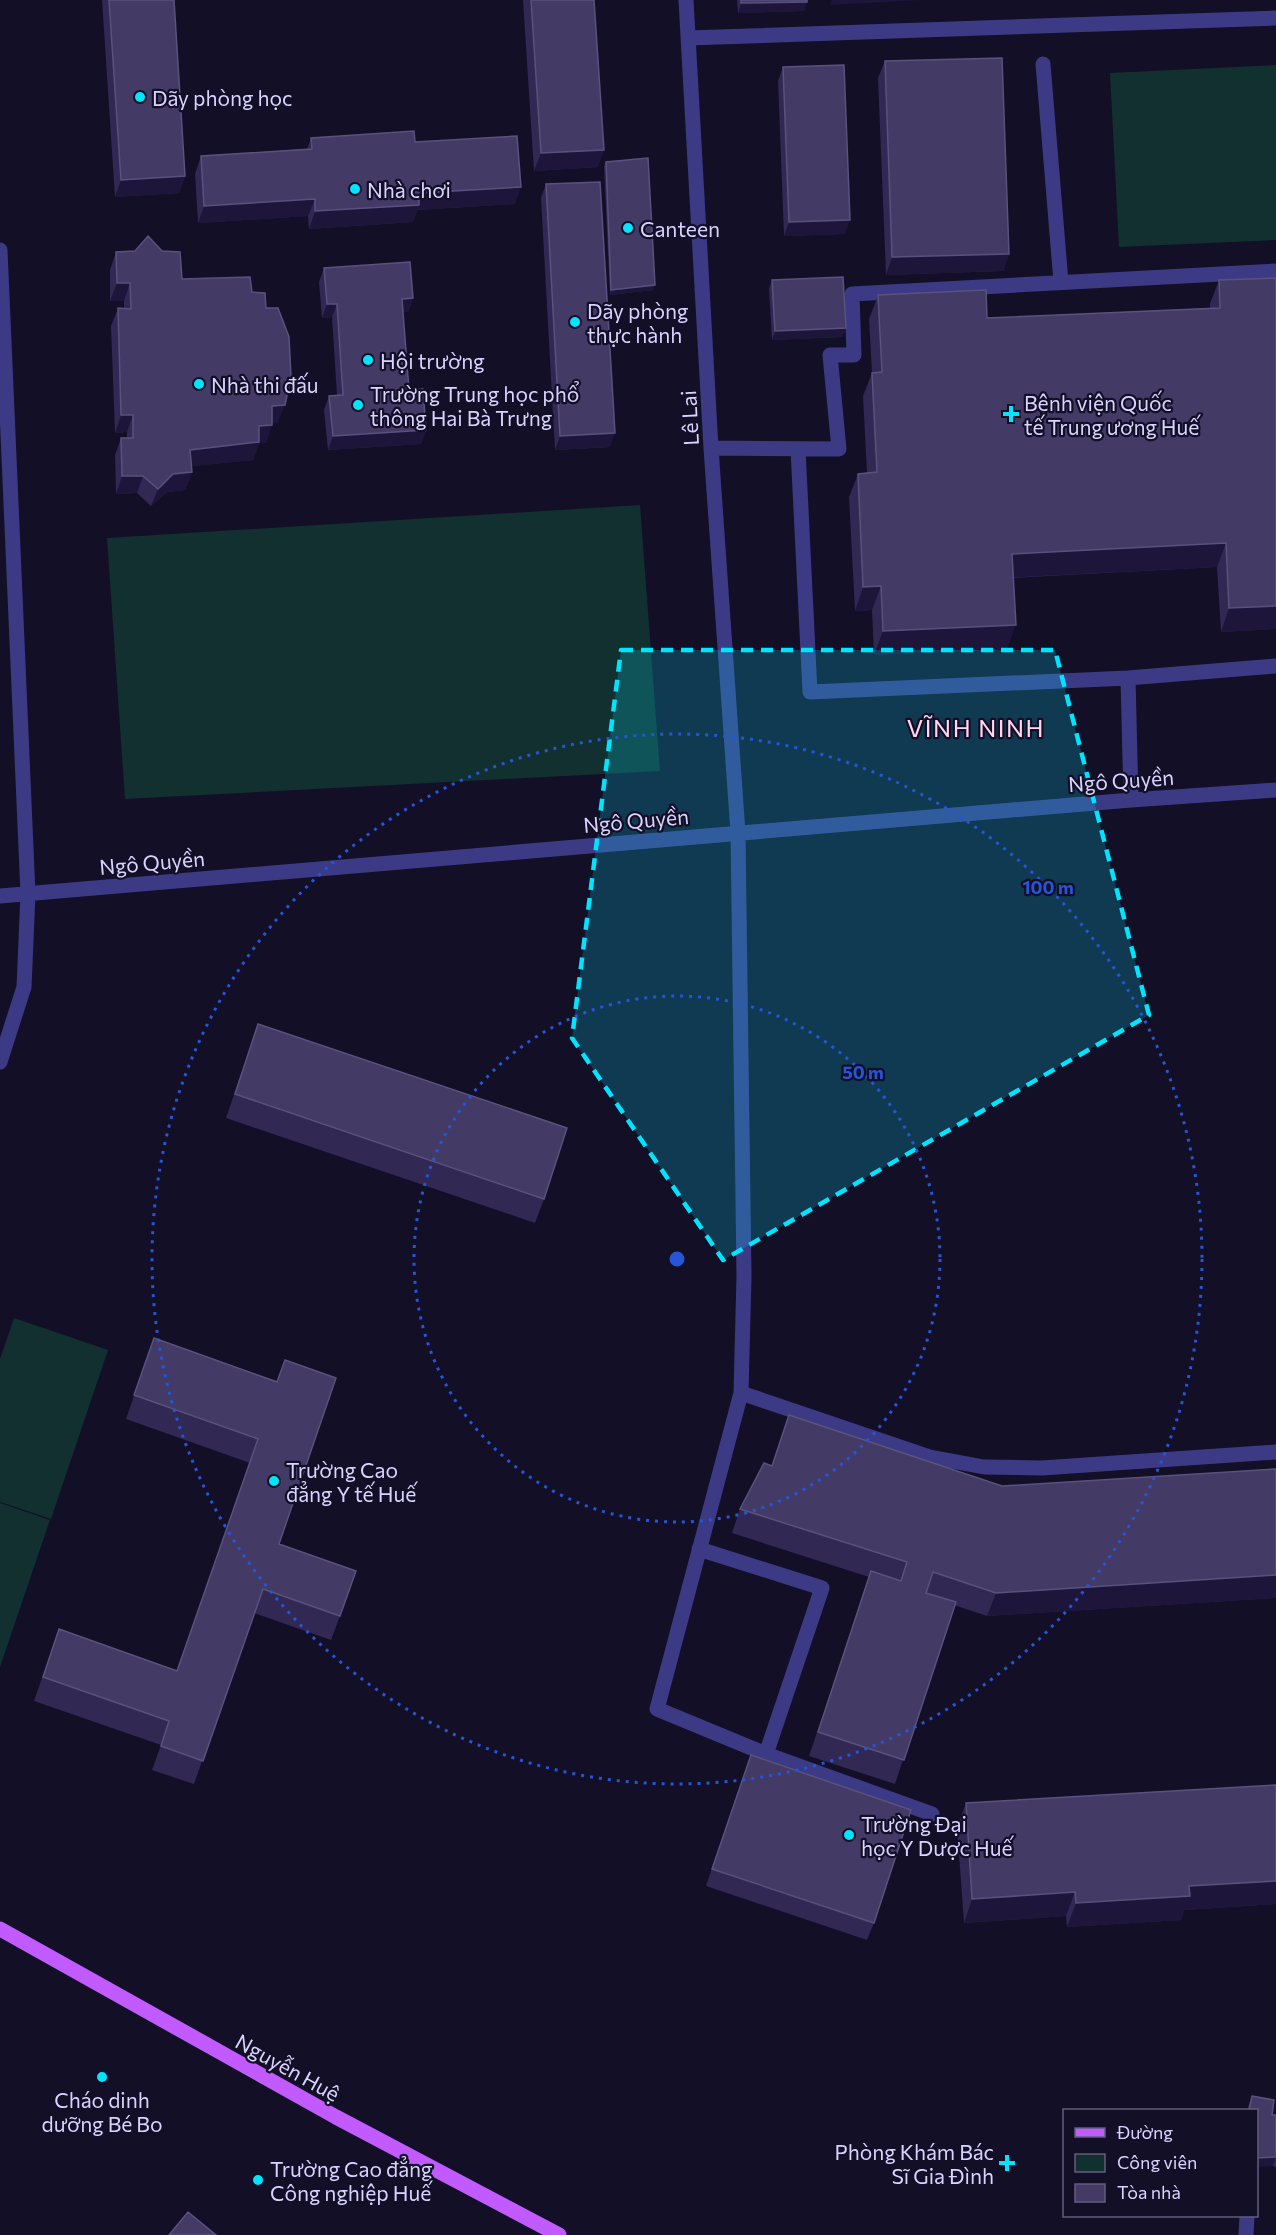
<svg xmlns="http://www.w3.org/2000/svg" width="1276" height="2235" viewBox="0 0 1276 2235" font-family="Commissioner,sans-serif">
  <rect width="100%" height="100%" fill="#130f26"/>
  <!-- green -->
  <path fill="#12302f" d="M1276,65V240L1119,247L1110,73Z
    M640,505L660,771L125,799L107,538Z
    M14,1318L108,1350L51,1519L0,1502V1359Z
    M0,1503L50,1520L0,1667Z"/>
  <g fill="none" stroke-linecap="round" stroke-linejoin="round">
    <!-- minor -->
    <path stroke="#3d3a85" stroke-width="15" d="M686,0L711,448L738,833L744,1276L741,1393L657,1709L766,1754L932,1814
      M688,38L1276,18
      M1043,64L1061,282
      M0,250L28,894L24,987L0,1062
      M711,448L839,449L830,355H854L852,294L1276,271
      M798,449L810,692L1128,678L1276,666
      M1128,678L1131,800
      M0,896L1131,800L1276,790
      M741,1393L930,1457L984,1467L1042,1468L1276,1452
      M699,1549L822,1588L766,1754
      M1246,2235L1247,2216"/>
    <!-- major -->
    <path stroke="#c25bff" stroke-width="15" d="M0,1929L336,2117L559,2235"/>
  </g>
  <!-- wall -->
  <path fill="#312854" d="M102,0H174L185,176L179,193L115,197Z
    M523,0H594L598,167L534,171Z
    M737,0H807L804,11L738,13Z
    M885,61L1009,254L1003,271L886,275L878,78Z
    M783,67L845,234L784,236L778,81Z
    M311,138L415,142L515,204L417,210L413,222L309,229L308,216L198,223L195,174L201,156L307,149Z
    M606,162L653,290L610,295L604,166Z
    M546,184L610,447L555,450L541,198Z
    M116,252L182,279L252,292L266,308L278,422L272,423L266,443H259L253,460L191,466L192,472L185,490L167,492L151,506L137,493L116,494L115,455L121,438H127V432L115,433L111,326L118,308L124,309V301H110V270Z
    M324,268L413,298L408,312H403L409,390L426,430L421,444L328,450L324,410L329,396H337L332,317L322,318L319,282Z
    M1276,278V629L1221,632L1217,567L1013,578L1007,649L874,655L872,610L855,611L849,497L858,474L867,473L863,396L872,373L869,319L878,295L987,318L1210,308V304L1219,280Z
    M772,280L846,328L842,337L772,340L769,289Z
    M258,1024L544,1199L535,1223L226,1118Z
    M154,1338L277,1381L279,1544L340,1616L331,1640L254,1613L194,1784L152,1770L161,1745L34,1701L59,1629L177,1671L250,1463L126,1419Z
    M789,1415L1002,1486L1276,1469V1598L987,1616L954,1605L895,1784L809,1756L869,1577L732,1533L740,1509L772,1466Z
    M744,1773L874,1923L867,1940L706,1886Z
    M1276,1785V1904L1184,1910L1181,1920L1067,1927L1066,1916L964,1923L957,1827L966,1803Z
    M1252,2096L1272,2115H1276V2167L1273,2166L1257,2110H1247Z"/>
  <!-- shaded-wall -->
  <path fill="#1d163a" d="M832,0H922L830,5Z
    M807,2L804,11L738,13L741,3Z
    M604,150L598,167L534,171L541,153Z
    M185,176L179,193L115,197L121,180Z
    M521,187L515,204L417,210L413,222L309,229L315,211L419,193Z
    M315,199L308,216L198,223L204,206Z
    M850,220L845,234L784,236L789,222Z
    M1009,254L1003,271L886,275L892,257Z
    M117,283H130L124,301H110Z
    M655,285L653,290L610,295L611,290Z
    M413,298L408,312L397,313L402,299Z
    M327,304H337L332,317L322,318Z
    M846,328L842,337L772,340L775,331Z
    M285,405L278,422L266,424L272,406Z
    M121,415H133L127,432L115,433Z
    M272,425L266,443H259L253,460L184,467L190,450L259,426Z
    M426,430L421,444L328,450L333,436Z
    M615,433L610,447L555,450L560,436Z
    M192,472L185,490L167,492L151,506L158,489L173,474Z
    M122,476H143L137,493L116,494Z
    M1226,543L1217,567L1003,578L1012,554Z
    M881,586L872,610L855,611L863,587Z
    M1276,606V629L1221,632L1229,608Z
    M1016,625L1007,649L874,655L883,631Z
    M1276,1575V1598L987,1616L996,1593Z
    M1276,1881V1904L1184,1910L1181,1920L1067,1927L1076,1903L1189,1886Z
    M1075,1892L1066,1916L964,1923L972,1899Z
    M1276,2157L1273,2166L1257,2167V2158Z"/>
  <!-- building -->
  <path fill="#433a66" stroke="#5a527e" stroke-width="1.5" d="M109,0H174L185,176L121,180Z
    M531,0H594L604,150L541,153Z
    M741,0H807V2L741,3Z
    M1002,58L1009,254L892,257L885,61Z
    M844,65L850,220L789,222L783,67Z
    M414,131L415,142L517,136L521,187L419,193V205L315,211V199L204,206L201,156L312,149L311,138Z
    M648,158L655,285L611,290L606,162Z
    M600,182L615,433L560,436L546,184Z
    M148,236L162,251L180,252L182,279L250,277L252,292L265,293L266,308H278L289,337L291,377L285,405L272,406V425L259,426V442L190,450L192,472L173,474L158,489L143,476H122L121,438H133V415H121L118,308L131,309L130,283H117L116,252L135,251Z
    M410,262L413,298L402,299L409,390L423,389L426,430L333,436L329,396L343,395L337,304H327L324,268Z
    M843,277L846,328L775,331L772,280Z
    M1276,278V606L1229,608L1226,543L1012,554L1016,625L883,631L881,586L863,587L858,474L877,472L872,373L882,372L878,295L986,290L987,318L1220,308L1219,280Z
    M258,1024L567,1128L544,1199L235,1094Z
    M154,1338L277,1382L285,1360L336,1378L279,1544L356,1571L340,1616L263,1589L203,1761L161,1746L169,1721L43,1677L59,1629L177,1671L258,1439L134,1395Z
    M789,1415L1002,1486L1276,1469V1575L996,1593L933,1572L926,1593L956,1602L904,1760L818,1732L871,1571L901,1581L907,1562L740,1509L764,1463L772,1466Z
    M751,1755L911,1810L874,1923L712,1869Z
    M1276,1785V1881L1189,1886L1190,1896L1076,1903L1075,1892L972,1899L966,1803Z
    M1252,2096L1274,2100L1272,2115H1276V2157L1257,2158V2110H1249Z
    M188,2212L216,2235H169Z"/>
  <!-- marked area -->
  <path fill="#00e5ff" fill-opacity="0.2" stroke="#00e5ff" stroke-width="4.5" stroke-dasharray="12 8" stroke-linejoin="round" d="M621,650H1055L1149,1015L723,1260L572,1038Z"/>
  <!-- distance rings -->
  <g fill="none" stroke="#2655da" stroke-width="3" stroke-dasharray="3 6">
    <circle cx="677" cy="1259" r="263"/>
    <circle cx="677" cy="1259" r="525"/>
  </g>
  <!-- markers -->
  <g fill="#00e5ff" stroke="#130f26" stroke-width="2">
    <circle cx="140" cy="97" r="6"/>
    <circle cx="355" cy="189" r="6"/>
    <circle cx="628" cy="228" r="6"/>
    <circle cx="575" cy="322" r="6"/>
    <circle cx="368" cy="360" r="6"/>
    <circle cx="199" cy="384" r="6"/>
    <circle cx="358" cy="405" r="6"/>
    <path d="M1008 405h6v6h6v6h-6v6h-6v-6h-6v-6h6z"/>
    <circle cx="274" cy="1481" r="6"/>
    <circle cx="849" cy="1835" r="6"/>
    <circle cx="102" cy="2077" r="6"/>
    <path d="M1004 2154h6v6h6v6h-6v6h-6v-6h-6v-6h6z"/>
    <circle cx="258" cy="2180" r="6"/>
  </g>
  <g text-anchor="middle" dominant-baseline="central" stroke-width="4.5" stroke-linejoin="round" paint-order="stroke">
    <!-- poi labels -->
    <g font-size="21" fill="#d9d4ff" stroke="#130f26" text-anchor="start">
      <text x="152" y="97">Dãy phòng học</text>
      <text x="367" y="189">Nhà chơi</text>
      <text x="640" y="228">Canteen</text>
      <text x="587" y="310">Dãy phòng<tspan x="587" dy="24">thực hành</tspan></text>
      <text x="380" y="360">Hội trường</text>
      <text x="211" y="384">Nhà thi đấu</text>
      <text x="370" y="393">Trường Trung học phổ<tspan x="370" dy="24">thông Hai Bà Trưng</tspan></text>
      <text x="1024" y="402">Bệnh viện Quốc<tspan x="1024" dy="24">tế Trung ương Huế</tspan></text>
      <text x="286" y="1469">Trường Cao<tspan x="286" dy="24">đẳng Y tế Huế</tspan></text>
      <text x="861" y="1823">Trường Đại<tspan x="861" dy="24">học Y Dược Huế</tspan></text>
      <text x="102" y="2099" text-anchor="middle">Cháo dinh<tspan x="102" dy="24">dưỡng Bé Bo</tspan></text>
      <text x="994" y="2151" text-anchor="end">Phòng Khám Bác<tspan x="994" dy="24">Sĩ Gia Đình</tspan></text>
      <text x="270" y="2168">Trường Cao đẳng<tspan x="270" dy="24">Công nghiệp Huế</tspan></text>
    </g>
    <!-- street labels -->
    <g font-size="21" fill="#d9d4ff" stroke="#130f26">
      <text transform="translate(689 418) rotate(-93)">Lê Lai</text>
      <text transform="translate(1121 780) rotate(-4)">Ngô Quyền</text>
      <text transform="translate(636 820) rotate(-5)">Ngô Quyền</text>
      <text transform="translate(152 862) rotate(-5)">Ngô Quyền</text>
      <text transform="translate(288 2067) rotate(29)">Nguyễn Huệ</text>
    </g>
    <!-- quarter labels -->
    <g font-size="24" letter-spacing="1.5" fill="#ffd6f0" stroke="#130f26">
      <text x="976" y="727">VĨNH NINH</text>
    </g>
  </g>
  <circle cx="677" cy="1259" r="9" fill="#2655da" stroke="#130f26" stroke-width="3"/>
  <g font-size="18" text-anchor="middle" font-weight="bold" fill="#2655da" stroke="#130f26" stroke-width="4.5" stroke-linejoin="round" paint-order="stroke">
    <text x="1048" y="894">100 m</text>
    <text x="863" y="1079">50 m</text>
  </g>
  <!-- legend -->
  <rect x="1063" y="2109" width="195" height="108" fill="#130f26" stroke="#625e7d" stroke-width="1.5"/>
  <rect x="1075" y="2128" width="30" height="9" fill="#c25bff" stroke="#625e7d" stroke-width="1.5"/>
  <text x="1117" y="2139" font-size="18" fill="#d9d4ff">Đường</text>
  <rect x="1075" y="2154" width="30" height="18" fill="#12302f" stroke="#625e7d" stroke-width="1.5"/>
  <text x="1117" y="2169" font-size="18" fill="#d9d4ff">Công viên</text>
  <rect x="1075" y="2184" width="30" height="18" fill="#433a66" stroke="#625e7d" stroke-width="1.5"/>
  <text x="1117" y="2199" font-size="18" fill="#d9d4ff">Tòa nhà</text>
</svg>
